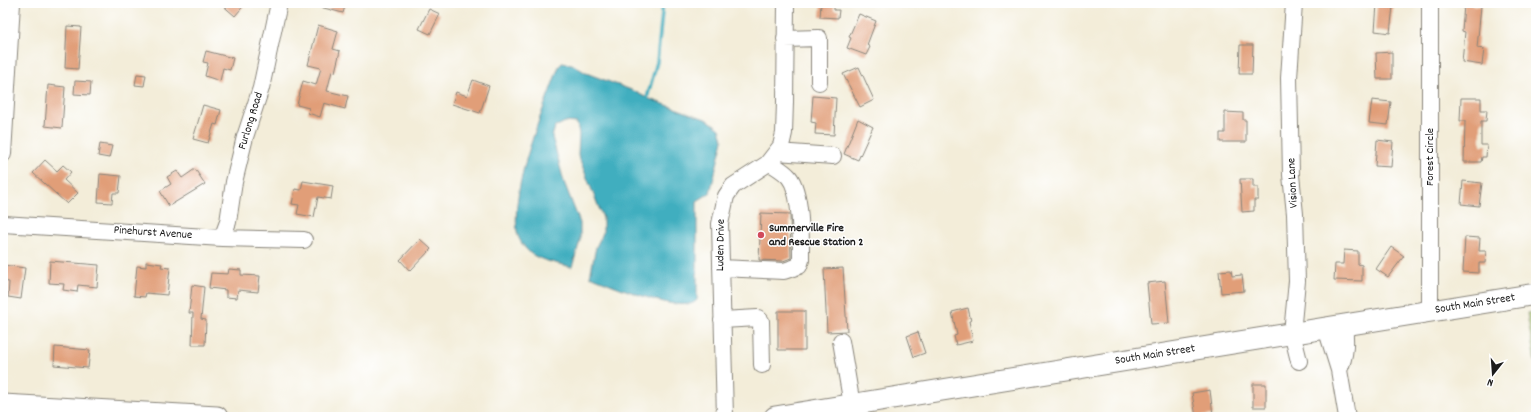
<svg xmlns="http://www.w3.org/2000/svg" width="1539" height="420" viewBox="0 0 1539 420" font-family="Dekko,sans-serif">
  <rect width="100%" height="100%" fill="#fff"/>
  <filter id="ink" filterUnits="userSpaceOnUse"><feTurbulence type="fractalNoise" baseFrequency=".025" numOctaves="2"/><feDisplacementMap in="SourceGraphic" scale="8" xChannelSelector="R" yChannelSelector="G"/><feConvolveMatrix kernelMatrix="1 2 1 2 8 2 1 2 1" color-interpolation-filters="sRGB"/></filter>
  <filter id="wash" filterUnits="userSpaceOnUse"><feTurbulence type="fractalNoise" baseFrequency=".012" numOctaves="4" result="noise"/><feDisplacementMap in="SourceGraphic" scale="16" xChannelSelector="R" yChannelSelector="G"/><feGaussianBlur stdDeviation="0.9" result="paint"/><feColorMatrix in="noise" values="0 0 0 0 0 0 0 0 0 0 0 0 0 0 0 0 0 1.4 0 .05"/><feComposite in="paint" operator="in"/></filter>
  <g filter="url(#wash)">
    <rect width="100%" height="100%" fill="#f3edd9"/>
    <!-- green -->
    <path fill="#aac66d" stroke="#637144" d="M1536,312V369L1527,313Z"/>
    <!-- water -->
    <path fill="#41aebf" stroke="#2e656e" d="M562,63L572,64L586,73L634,91L647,98L708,120L720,129L723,140L710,193L697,201V300C695,302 692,304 689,304C665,308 613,285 590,276L596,247L603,233V218L578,155L579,134L577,123L565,122L555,127L552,137L556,151L564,182L580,223V241L572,267C560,264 537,260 529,252C523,246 518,239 517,231C511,183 543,111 559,66Z"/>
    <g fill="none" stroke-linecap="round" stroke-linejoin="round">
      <!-- stream -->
      <path stroke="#41aebf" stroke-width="3.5" d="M647,98L657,62L663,3"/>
    </g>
    <g id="blocks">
      <!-- building -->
      <path fill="#e19e78" d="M220,3H246L235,16Z
        M317,3H346L343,13L316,6Z
        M821,3H834V10H839L838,18L820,17Z
        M1377,4L1393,6L1390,33L1375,31Z
        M1464,4L1481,6L1477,48L1484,49L1482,65L1462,62L1465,32L1462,31Z
        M429,9L440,14L430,34L419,29Z
        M859,14L876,21L867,45L870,47L866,55L847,48L851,38L849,37Z
        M318,25L338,31L333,49L340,51L335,72L332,71L327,91L348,96L345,109L324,103L320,117L308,113L309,108L297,105L303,81L316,85L321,68L308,65Z
        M67,26L81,27L78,69L65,68Z
        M1240,45H1253L1252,74H1239Z
        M206,51L233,58L230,70L223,68L220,81L205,76L208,63L203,62Z
        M1392,52V79H1377L1376,53Z
        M859,67L874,100L860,107L843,74Z
        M137,74L146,75L144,86L135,85Z
        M473,80L489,86L480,113L452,104L456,92L467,96Z
        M75,81L91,82L90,95L74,94Z
        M48,85L65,87L62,128L45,126Z
        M813,96L836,98L834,135L815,134L816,123L811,122Z
        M1461,98H1481V110H1487L1486,121H1481V145H1487L1486,157H1482L1481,162H1464L1465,121H1460Z
        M1372,100L1391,102L1388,125L1369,123Z
        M203,105L221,110L217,125L214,124L208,143L193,139Z
        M1225,112L1243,113V120H1246V142H1220V133H1225Z
        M858,119L873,127L858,160L844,154Z
        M1377,140L1393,142L1391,167L1375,166Z
        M100,144L112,146L109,158L98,156Z
        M45,160L57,171L63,165L71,172L64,180L78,193L67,204L33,173Z
        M195,169L205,184L169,206L160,191L171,184L167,177L177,171L182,178Z
        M100,174L121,176L119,193H113L112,203L98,202Z
        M1240,179H1253V187H1258V200H1254V211L1242,212Z
        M303,181L333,186L331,199L318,197L314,217L297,214L299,205L292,204L295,189L301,190Z
        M1463,181L1482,183L1479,206L1461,204Z
        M761,213L790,214L791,258L783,261L759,260Z
        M1465,237L1480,238L1479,251H1486L1485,263H1479V273L1463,272Z
        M420,239L431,249L410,271L400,260Z
        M1391,247L1404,256L1388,277L1376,269Z
        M1344,250L1358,251V264L1362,265V281L1334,280L1335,264H1343Z
        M50,261L99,265L97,287L78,285L77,292L63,290L64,284L49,283Z
        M146,262L162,264L161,267L170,268L167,295L146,293L145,297L134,296L137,266L146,267Z
        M3,265L25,268L21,299L8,297L9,282L3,281Z
        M843,268L847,331L827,332L824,269Z
        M229,269L241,270V275L260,276L258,292L238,290L237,298L226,297V290L209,288L211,273L228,274Z
        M1231,270L1232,276L1242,275L1244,291L1221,293L1219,271Z
        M1165,281L1169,323L1151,324L1147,283Z
        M192,285L204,287L201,319L206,320L205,345H192L193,313H189Z
        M968,308L971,321H969L973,341L956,345L954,336L957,335L952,312Z
        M778,311H805V350H778Z
        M918,332L925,353L914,357L907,336Z
        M55,347L90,350L88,368L54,365Z
        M1253,384H1266V407H1253Z
        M1210,390L1213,415L1196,417L1192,393Z"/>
    </g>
  </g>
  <g filter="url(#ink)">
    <use href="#blocks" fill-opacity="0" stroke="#88847a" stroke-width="1"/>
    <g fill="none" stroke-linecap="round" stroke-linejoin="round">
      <defs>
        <path id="minor" d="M1294,3L1289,78L1291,175L1295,214L1297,281L1292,333L1299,361
          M785,39L819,38V82
          M777,152L833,156
          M3,154L12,3
          M3,224L222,238L304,240
          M222,238L228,222L234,182L245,137L261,88L279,3
          M721,268L784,271L799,266L801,260C801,240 802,193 789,177C784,171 776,167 769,162
          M1430,311V3
          M722,320L758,318L761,321L762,365
          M1326,328L1339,370L1347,417
          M841,341L852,405
          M1339,370C1346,355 1346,341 1344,325
          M725,417L720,224L726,196L733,186L767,164L781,146L784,133L785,102L786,3"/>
        <path id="major" d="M3,405L217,417
          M775,417L1536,294"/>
      </defs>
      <!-- minor casing -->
      <use href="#minor" stroke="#88847a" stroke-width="18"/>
      <!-- major casing -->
      <use href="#major" stroke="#88847a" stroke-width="23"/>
      <!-- minor -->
      <use href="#minor" stroke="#fff" stroke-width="16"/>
      <!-- major -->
      <use href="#major" stroke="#fff" stroke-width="21"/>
    </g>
  </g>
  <!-- markers -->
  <circle fill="#d1495b" stroke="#fff" stroke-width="1.5" cx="761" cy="235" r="4"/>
  <g text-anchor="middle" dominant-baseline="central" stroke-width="3" stroke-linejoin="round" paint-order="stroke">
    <!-- street labels -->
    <g font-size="12" fill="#1c1c1c" stroke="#fff">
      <text transform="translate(251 121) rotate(-73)">Furlong Road</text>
      <text transform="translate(1430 157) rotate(-90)">Forest Circle</text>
      <text transform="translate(1293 183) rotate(-93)">Vision Lane</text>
      <text transform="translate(153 233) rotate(4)">Pinehurst Avenue</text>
      <text transform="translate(721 245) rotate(-89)">Luden Drive</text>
      <text transform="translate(1475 304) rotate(-9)">South Main Street</text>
      <text transform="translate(1155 355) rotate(-9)">South Main Street</text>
    </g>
    <!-- poi labels -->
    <g font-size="12" font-weight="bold" fill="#1c1c1c" stroke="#fff" text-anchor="start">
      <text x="769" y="228">Summerville Fire<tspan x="769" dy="14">and Rescue Station 2</tspan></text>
    </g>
  </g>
  <!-- margin -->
  <rect width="1539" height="420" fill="none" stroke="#fff" stroke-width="16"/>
  <!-- north arrow -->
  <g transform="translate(1493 374) rotate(197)" stroke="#ffffff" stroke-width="3" paint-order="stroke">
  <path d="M0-3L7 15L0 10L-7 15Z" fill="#1c1c1c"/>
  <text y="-6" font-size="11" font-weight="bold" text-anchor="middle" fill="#1c1c1c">N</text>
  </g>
</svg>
